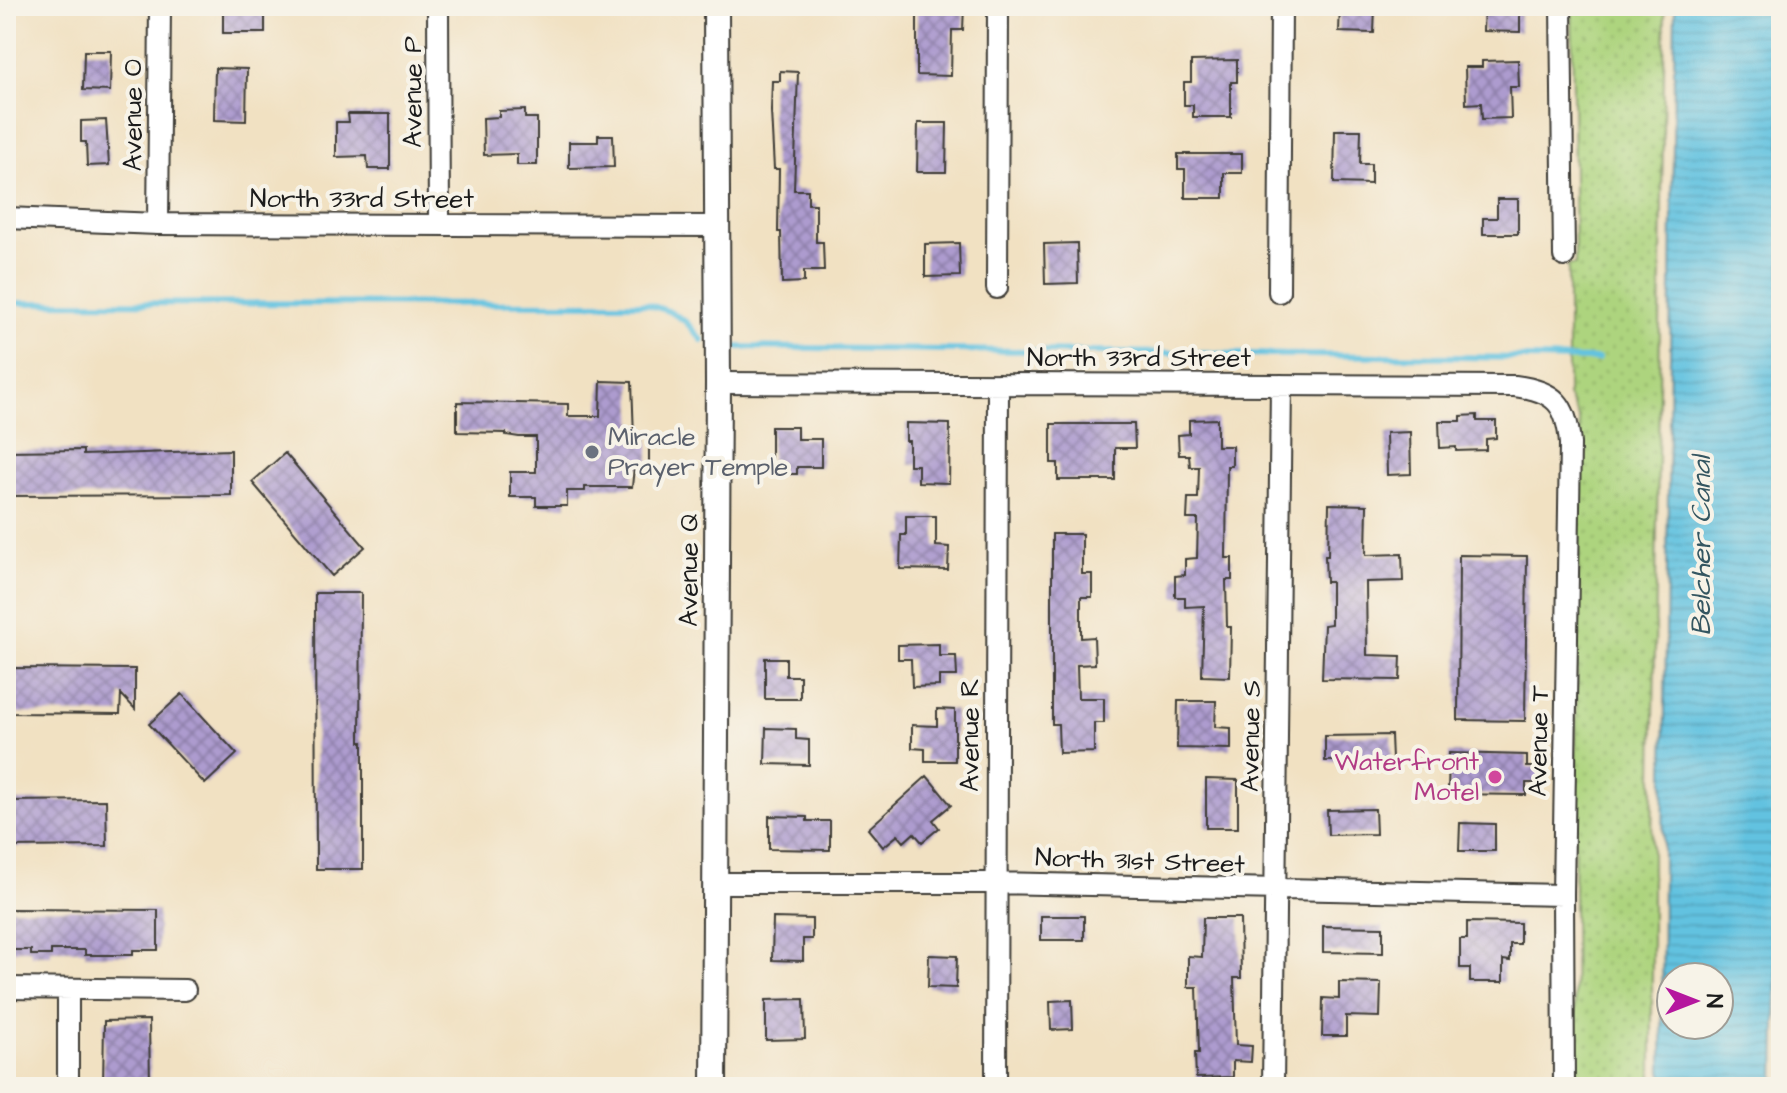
<svg xmlns="http://www.w3.org/2000/svg" width="1787" height="1093" viewBox="0 0 1787 1093" font-family="'Architects Daughter',sans-serif">
  <defs>
    <pattern id="grass-dots" width="8" height="8" patternUnits="userSpaceOnUse" patternTransform="scale(2)"><rect width="8" height="8" fill="#add47e"/><path d="M2 2h.1M6 6h.1" fill="none" stroke="#94b56c" stroke-width="1.8" stroke-linecap="round"/></pattern>
    <pattern id="water-rules" width="6" height="5" patternUnits="userSpaceOnUse" patternTransform="scale(2)"><rect width="6" height="5" fill="#62c2e0"/><path d="M0 2.5h6" fill="none" stroke="#54a6c0"/></pattern>
    <pattern id="building-cross-hatch" width="8" height="8" patternUnits="userSpaceOnUse" patternTransform="scale(2)"><rect width="8" height="8" fill="#ad9bcf"/><path d="M0 0l8 8M0 8l8-8" fill="none" stroke="#8c7ea7"/></pattern>
  </defs>
  <rect width="100%" height="100%" fill="#f7f3e8"/>
  <filter id="ink" filterUnits="userSpaceOnUse"><feTurbulence type="fractalNoise" baseFrequency=".0125" numOctaves="2"/><feDisplacementMap in="SourceGraphic" scale="16" xChannelSelector="R" yChannelSelector="G"/><feConvolveMatrix kernelMatrix="1 2 1 2 8 2 1 2 1" color-interpolation-filters="sRGB"/></filter>
  <filter id="wash" filterUnits="userSpaceOnUse"><feTurbulence type="fractalNoise" baseFrequency=".006" numOctaves="4" result="noise"/><feDisplacementMap in="SourceGraphic" scale="32" xChannelSelector="R" yChannelSelector="G"/><feGaussianBlur stdDeviation="1.8" result="paint"/><feColorMatrix in="noise" values="0 0 0 0 0 0 0 0 0 0 0 0 0 0 0 0 0 1.4 0 .05"/><feComposite in="paint" operator="in"/></filter>
  <g filter="url(#wash)">
    <rect width="100%" height="100%" fill="#f1e1c2"/>
    <!-- grass -->
    <path fill="url(#grass-dots)" stroke="#64784d" stroke-width="2" d="M1572,6H1665L1652,846V1087H1575L1574,895L1580,444L1579,419L1568,396V265H1575Z"/>
    <!-- water -->
    <path fill="url(#water-rules)" stroke="#3f6f7e" stroke-width="2" fill-rule="evenodd" d="M1675,6H1781V725L1775,1087H1662L1663,846ZM1671,977H1719V1025H1671Z"/>
    <g fill="none" stroke-linecap="round" stroke-linejoin="round">
      <!-- stream -->
      <path stroke="#62c2e0" stroke-width="6" d="M6,303L647,304L671,312L686,322L702,340
        M735,347L1598,359"/>
    </g>
    <g id="blocks">
      <!-- building -->
      <path fill="url(#building-cross-hatch)" d="M223,6H265V33H223Z
        M917,6H964L963,30H952L951,76L917,75Z
        M1340,6H1375L1374,33L1339,32Z
        M1484,6H1520V32L1483,31Z
        M84,51H111L110,91L83,90Z
        M1237,60V82H1231V117H1193V105H1184V82H1191V61Z
        M1518,60L1519,87H1510L1511,118L1482,119L1481,103L1466,104L1465,67H1482V61Z
        M215,68L247,69L246,121L214,120Z
        M780,71L798,72L794,190H808V204H816V242H823L824,271H804V282L782,283L781,232H778L779,169H774L771,111L772,81H780Z
        M525,110V118H537V165H517V154L484,155L483,118L499,117V111Z
        M348,114H390V169H368L367,156L336,157V122H349Z
        M106,120L109,165L87,166L86,142H81V121Z
        M918,123H947L946,172H917Z
        M1335,130H1361L1360,164H1371V184L1334,183Z
        M598,135H613L614,167L569,168V142H598Z
        M1178,154H1242V173H1224V198H1185V169H1178Z
        M1497,199H1518V234H1483V218H1497Z
        M959,243L960,276L925,277V244Z
        M1077,243L1078,283L1045,284L1044,244Z
        M601,381L632,382L634,437H649V467H634L632,487H585V491H567V506H536V497H510V472H536V437H519L506,435V433L457,432V402L568,404V416H600Z
        M1477,415V421H1496V438L1486,439V450L1456,451V447L1440,448L1439,421H1461V416Z
        M1217,419V446H1232V466H1227L1226,558H1232V580H1226L1227,627H1231L1230,677L1202,676L1204,606L1185,607V597H1175V576L1185,575V559L1197,558L1198,519H1187L1188,498H1198L1199,467H1190L1189,455H1179L1178,435L1189,434V420Z
        M906,423L950,424L949,483L918,482V465H909V441H906Z
        M1051,424H1134L1135,448H1115V480H1058V463H1051Z
        M771,427H797V439H821V467H797V474H771Z
        M1410,432L1411,474L1387,475L1386,433Z
        M83,450V455L231,450V495L6,496V451Z
        M285,453L365,547L332,576L252,482Z
        M1329,504L1367,505L1366,555L1402,554L1403,581L1366,582L1367,655L1401,656L1400,680L1322,679L1324,625L1331,624V582H1326L1325,556H1328Z
        M906,516H936V546L949,547L948,570L900,569L901,535H906Z
        M1052,534H1082V574H1092V597H1081V638L1094,637L1095,664L1077,665L1078,698H1104V723H1094V752L1059,753L1058,724H1052Z
        M1459,555L1527,556L1525,721L1458,720Z
        M315,593H361L360,742H363V869H316Z
        M939,644V656H956L957,676H939V686L912,687L911,659H898V645Z
        M765,658H786V676H800V699H765Z
        M11,668L135,669V709L121,694L120,714L10,713Z
        M182,694L237,754L205,784L149,724Z
        M1178,701H1216L1215,727L1231,728V749L1177,748Z
        M937,709L955,710V761H925V749L912,748V725L937,726Z
        M766,728L796,729V739L809,740V765L765,764Z
        M1391,735L1392,760L1325,761V736Z
        M1449,753L1527,755V767H1541L1540,783H1526V795L1448,794Z
        M927,776L951,805L933,820L939,828L922,842L914,833L904,842L898,835L883,847L868,829Z
        M1206,779L1238,780V828H1206Z
        M106,800L107,846L6,847V801Z
        M1375,809L1376,834L1328,835L1327,810Z
        M769,816L807,817V821H830V850L769,849Z
        M1460,823L1495,824V851H1459Z
        M7,909L158,910V950H133V955H85V950H51V955H31V950H7Z
        M1041,916H1084V940H1041Z
        M773,918L812,919V939H803V961L772,960Z
        M1203,918H1240L1241,978H1234L1236,1045L1252,1046L1251,1062L1233,1061V1077L1196,1078L1195,1053H1199L1197,987H1188V956L1202,957Z
        M1467,922L1520,923V944H1510V961L1503,960V982H1470V968H1460V939H1467Z
        M1323,926L1383,927V953L1323,952Z
        M929,955L957,956L956,988L928,987Z
        M1339,982L1381,983L1380,1017L1346,1016V1036H1322L1323,998L1339,999Z
        M804,999L805,1039L766,1040V1000Z
        M1072,1000L1073,1029L1051,1030L1050,1001Z
        M149,1020L150,1087H103L104,1021Z"/>
    </g>
  </g>
  <g filter="url(#ink)">
    <use href="#blocks" fill-opacity="0" stroke="#3c3a35" stroke-width="2"/>
    <g fill="none" stroke-linecap="round" stroke-linejoin="round">
      <defs>
        <path id="minor" d="M438,6L439,225
          M1561,6L1564,256
          M6,218L158,224L718,226
          M158,224L160,6
          M997,288L998,6
          M1279,292L1281,6
          M718,383L1515,386C1555,391 1567,404 1570,444L1563,895L1564,1087
          M715,883H995L1563,895
          M6,988L185,990
          M68,989V1087
          M996,1087L998,384
          M1273,1087L1281,385"/>
        <path id="tertiary" d="M714,1087L718,383L716,6"/>
      </defs>
      <!-- minor casing -->
      <use href="#minor" stroke="#3c3a35" stroke-width="24"/>
      <!-- tertiary casing -->
      <use href="#tertiary" stroke="#3c3a35" stroke-width="28"/>
      <!-- minor -->
      <use href="#minor" stroke="#fff" stroke-width="20"/>
      <!-- tertiary -->
      <use href="#tertiary" stroke="#fff" stroke-width="24"/>
    </g>
  </g>
  <!-- markers -->
  <circle fill="#6b7280" stroke="#f7f3e8" stroke-width="3" cx="592" cy="452" r="8"/>
  <circle fill="#d1479c" stroke="#f7f3e8" stroke-width="3" cx="1495" cy="777" r="8"/>
  <g text-anchor="middle" dominant-baseline="central" stroke-width="8" stroke-linejoin="round" paint-order="stroke">
    <!-- street labels -->
    <g font-size="26" fill="#1c1c1c" stroke="#f7f3e8">
      <text transform="translate(413 92) rotate(-90)">Avenue P</text>
      <text transform="translate(133 115) rotate(-90)">Avenue O</text>
      <text x="362" y="199">North 33rd Street</text>
      <text x="1139" y="358">North 33rd Street</text>
      <text transform="translate(689 570) rotate(-90)">Avenue Q</text>
      <text transform="translate(970 735) rotate(-90)">Avenue R</text>
      <text transform="translate(1251 736) rotate(-89)">Avenue S</text>
      <text transform="translate(1539 741) rotate(-89)">Avenue T</text>
      <text transform="translate(1140 861) rotate(2)">North 31st Street</text>
    </g>
    <!-- worship labels -->
    <g font-size="26" fill="#5b616d" stroke="#f7f3e8" text-anchor="start">
      <text x="608" y="437">Miracle<tspan x="608" dy="30">Prayer Temple</tspan></text>
    </g>
    <!-- hotel labels -->
    <g font-size="26" fill="#b23c85" stroke="#f7f3e8" text-anchor="end">
      <text x="1479" y="762">Waterfront<tspan x="1479" dy="30">Motel</tspan></text>
    </g>
    <!-- water labels -->
    <g font-size="28" font-style="italic" fill="#345661" stroke="#f7f3e8">
      <text transform="translate(1701 546) rotate(-90)">Belcher Canal</text>
    </g>
  </g>
  <!-- margin -->
  <rect width="1787" height="1093" fill="none" stroke="#f7f3e8" stroke-width="32"/>
  <!-- north arrow -->
  <g transform="translate(1695 1001) rotate(90)"><circle r="38" fill="#f7f3e8" stroke="#9f9d96" stroke-width="2"/>
  <path d="M0-6L14 30L0 20L-14 30Z" fill="#b5179e"/>
  <text y="-12" font-size="22" font-weight="bold" text-anchor="middle" fill="#1c1c1c">N</text>
  </g>
</svg>
